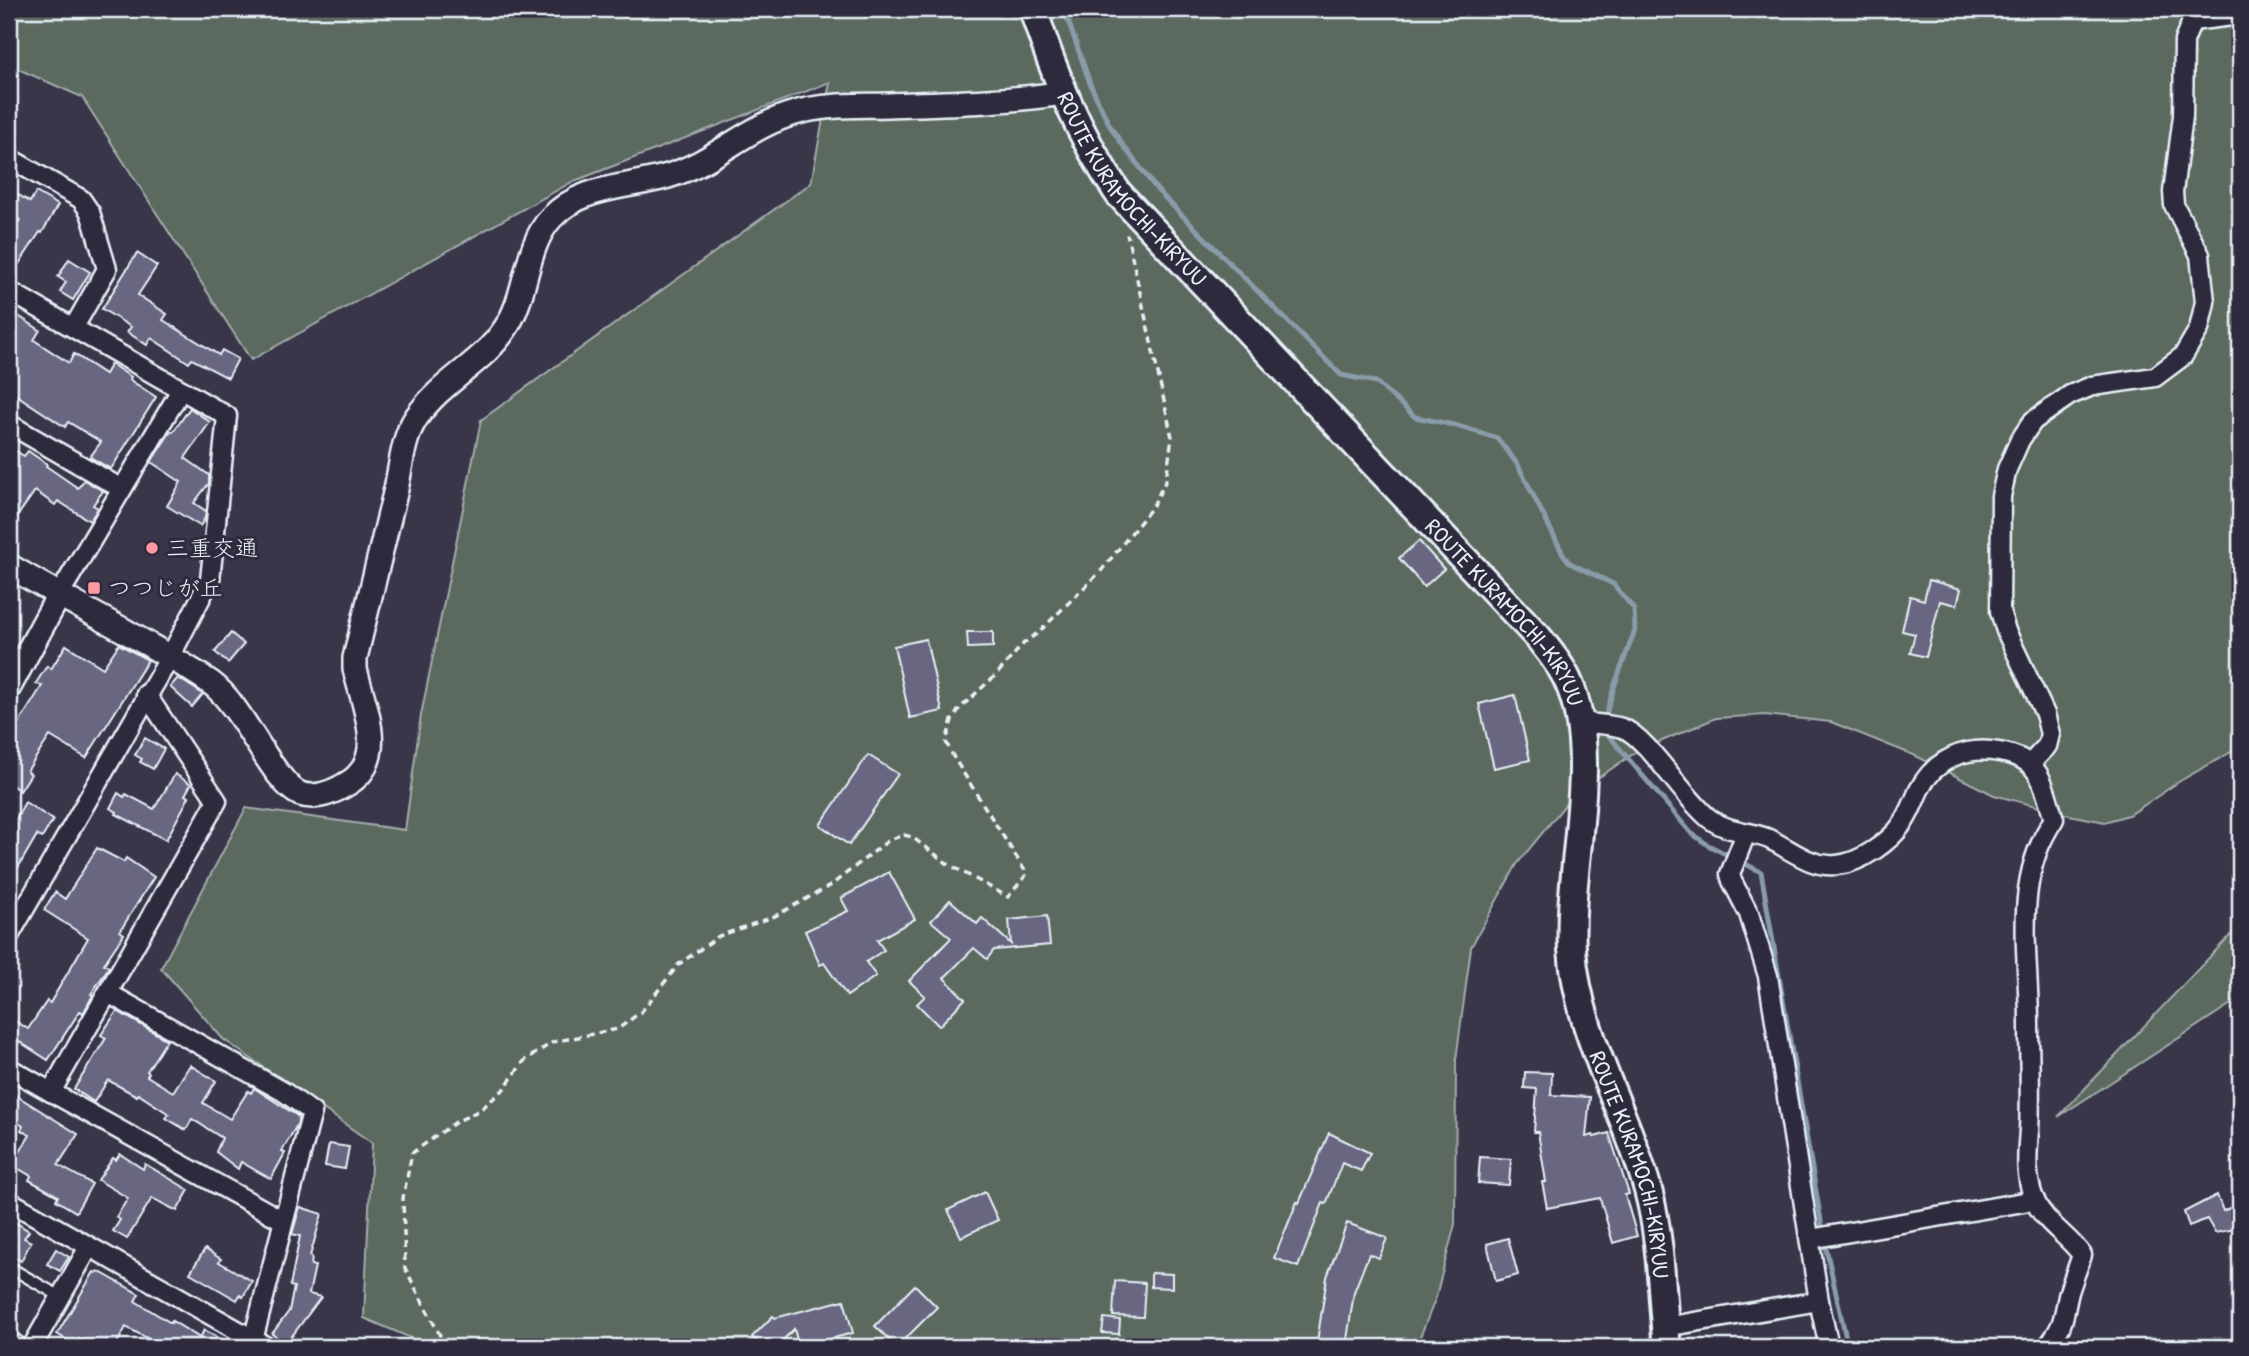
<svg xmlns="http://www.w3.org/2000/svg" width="2249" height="1356" font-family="'Patrick Hand','Klee One',sans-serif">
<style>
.green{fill:#5c695f;stroke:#a2adac;stroke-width:2}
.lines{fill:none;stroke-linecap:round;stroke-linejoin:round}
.stream{stroke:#899ca9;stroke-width:5}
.building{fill:#676680;stroke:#e8f1f8;stroke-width:2}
.service-casing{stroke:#e8f1f8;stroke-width:14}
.minor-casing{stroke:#e8f1f8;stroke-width:23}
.tertiary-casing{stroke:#e8f1f8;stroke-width:28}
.secondary-casing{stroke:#e8f1f8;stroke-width:32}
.path{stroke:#e8f1f8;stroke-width:3.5;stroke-dasharray:7 5;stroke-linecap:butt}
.service{stroke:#2f2a3d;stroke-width:9}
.minor{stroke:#2f2a3d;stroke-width:18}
.tertiary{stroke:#2f2a3d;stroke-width:23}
.secondary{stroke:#2f2a3d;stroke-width:26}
.poi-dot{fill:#ff9aa2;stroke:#2f2a3d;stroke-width:2.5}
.labels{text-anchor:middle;stroke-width:6;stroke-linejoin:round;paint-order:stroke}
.street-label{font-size:23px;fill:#e8f1f8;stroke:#2f2a3d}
.poi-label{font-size:23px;fill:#e8f1f8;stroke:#2f2a3d;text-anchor:start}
</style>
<rect width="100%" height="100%" fill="#3a364a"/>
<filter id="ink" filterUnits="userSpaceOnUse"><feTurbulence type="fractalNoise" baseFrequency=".0143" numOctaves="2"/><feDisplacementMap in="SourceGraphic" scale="14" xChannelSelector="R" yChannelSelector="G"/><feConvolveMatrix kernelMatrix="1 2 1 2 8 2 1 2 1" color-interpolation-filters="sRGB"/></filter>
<g filter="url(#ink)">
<g class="green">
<path d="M 9,9 L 2240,9 L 2240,747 L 2180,781 L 2131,814 L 2105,822 L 2069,815 L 1994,795 L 1916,756 L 1831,722 L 1765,715 L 1716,718 L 1636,752 L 1573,795 L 1517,864 L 1471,947 L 1456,1060 L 1455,1224 L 1435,1300 L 1416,1347 L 432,1347 L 364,1318 L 372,1143 L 223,1039 L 161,968 L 246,808 L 405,830 L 421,715 L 481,420 L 811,183 L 830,82 L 572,182 L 251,360 L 82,97 L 9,65 Z"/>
<path d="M 2240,925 L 2240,998 L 2058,1117 Z"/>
</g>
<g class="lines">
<g class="stream">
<path d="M 1064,9 L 1091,86 L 1110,126 L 1122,144 L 1158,191 L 1341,375 L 1376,382 L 1415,417 L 1454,425 L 1497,438 L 1518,465 L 1563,554 L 1570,563 L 1613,584 L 1634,609 L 1635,630 L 1615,684 L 1604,721"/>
<path d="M 1608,730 L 1610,737 L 1691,833 L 1708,845 L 1761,872 L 1825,1244 L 1848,1347"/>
</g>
</g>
<g class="building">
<path d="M 9,189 L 30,202 L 36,192 L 58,205 L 42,233 L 40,232 L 9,279 L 9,236 L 20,220 L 9,213 Z"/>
<path d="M 137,253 L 157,266 L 138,295 L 167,314 L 163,320 L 219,355 L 222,350 L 238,359 L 228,378 L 192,359 L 189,363 L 151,338 L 147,345 L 127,332 L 131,327 L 102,309 Z"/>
<path d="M 69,259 L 90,272 L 73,300 L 60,292 L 66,282 L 58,277 Z"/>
<path d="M 9,310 L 40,330 L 34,340 L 69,363 L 74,354 L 105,374 L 111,364 L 131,377 L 130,380 L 156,397 L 111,469 L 90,457 L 101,442 L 68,422 L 65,427 L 9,390 Z"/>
<path d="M 190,408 L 210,422 L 185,458 L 209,475 L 209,483 L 194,503 L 206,511 L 205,518 L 200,526 L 167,506 L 181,482 L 151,462 L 171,431 L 173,432 Z"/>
<path d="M 9,447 L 24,456 L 28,451 L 47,464 L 46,466 L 78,488 L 84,480 L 103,491 L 93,505 L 98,508 L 90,521 L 58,501 L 55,505 L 35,491 L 9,528 Z"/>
<path d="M 1419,541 L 1444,569 L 1424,587 L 1399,558 Z"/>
<path d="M 1929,580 L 1961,589 L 1957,605 L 1940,601 L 1926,657 L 1910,653 L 1915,634 L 1902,631 L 1910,596 L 1924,600 Z"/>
<path d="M 967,632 L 993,632 L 993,647 L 968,648 Z"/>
<path d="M 231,633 L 244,644 L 228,663 L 215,652 Z"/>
<path d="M 926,639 L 942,711 L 910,718 L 894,646 Z"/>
<path d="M 119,644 L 148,660 L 86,758 L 50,736 L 27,771 L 31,774 L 20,791 L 9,783 L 9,739 L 42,686 L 36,683 L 47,666 L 51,669 L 66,645 L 103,668 Z"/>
<path d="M 178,678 L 203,694 L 192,707 L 170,687 Z"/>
<path d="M 1515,695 L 1530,760 L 1494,768 L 1479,704 Z"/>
<path d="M 145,738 L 164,749 L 153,769 L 140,762 L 142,759 L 135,755 Z"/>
<path d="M 868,755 L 898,774 L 849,845 L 820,825 Z"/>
<path d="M 175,774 L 191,784 L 185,795 L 189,797 L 166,840 L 116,814 L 117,812 L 110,808 L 118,793 L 124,797 L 126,794 L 154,809 Z"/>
<path d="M 25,802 L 53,820 L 42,838 L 37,835 L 9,883 L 9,832 Z"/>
<path d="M 97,848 L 124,862 L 126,858 L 154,877 L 120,931 L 124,934 L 104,964 L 109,967 L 91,994 L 93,995 L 85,1010 L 83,1013 L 80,1011 L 48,1060 L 9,1035 L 9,1017 L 28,1029 L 47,1001 L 50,1003 L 88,938 L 44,910 L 55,892 L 65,899 Z"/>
<path d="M 889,872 L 915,919 L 877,940 L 884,950 L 866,962 L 876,976 L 847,996 L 824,963 L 820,965 L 805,931 L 848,911 L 841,898 Z"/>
<path d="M 950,900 L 977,924 L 982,918 L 1011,944 L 1009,920 L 1047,916 L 1050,945 L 994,950 L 987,959 L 974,948 L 944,978 L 965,999 L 939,1026 L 917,1004 L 925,996 L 909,981 L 951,938 L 931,921 Z"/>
<path d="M 117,1011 L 167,1040 L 147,1071 L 149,1073 L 147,1076 L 173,1092 L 190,1065 L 216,1081 L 203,1103 L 230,1119 L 248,1091 L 251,1093 L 254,1088 L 299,1117 L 297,1125 L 282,1151 L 285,1153 L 271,1179 L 241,1162 L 238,1169 L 216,1152 L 222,1138 L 192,1119 L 186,1130 L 166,1118 L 169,1114 L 138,1094 L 137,1096 L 108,1080 L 94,1102 L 74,1089 L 106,1038 L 101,1035 Z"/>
<path d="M 1525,1072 L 1552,1073 L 1551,1095 L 1590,1097 L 1586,1137 L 1593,1135 L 1594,1137 L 1609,1133 L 1629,1194 L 1625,1195 L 1637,1236 L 1613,1243 L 1600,1198 L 1547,1208 L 1542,1182 L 1546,1182 L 1538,1132 L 1534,1132 L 1537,1089 L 1524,1088 Z"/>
<path d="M 9,1091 L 78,1134 L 58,1165 L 92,1184 L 76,1212 L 56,1200 L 58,1196 L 29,1180 L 31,1176 L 12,1165 L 30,1135 L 21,1130 L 23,1126 L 9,1117 Z"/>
<path d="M 1329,1133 L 1370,1153 L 1361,1171 L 1342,1163 L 1326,1204 L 1323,1203 L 1298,1267 L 1274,1258 L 1297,1202 L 1299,1203 Z"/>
<path d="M 329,1144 L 349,1147 L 345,1169 L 325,1166 Z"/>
<path d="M 120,1154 L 143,1169 L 145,1164 L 189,1190 L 177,1211 L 152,1198 L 127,1239 L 113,1231 L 120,1220 L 116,1217 L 128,1198 L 98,1180 L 113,1158 L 116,1160 Z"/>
<path d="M 1480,1157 L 1511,1159 L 1509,1185 L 1478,1183 Z"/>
<path d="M 985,1192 L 998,1220 L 961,1237 L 948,1210 Z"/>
<path d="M 2217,1195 L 2223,1211 L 2240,1204 L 2240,1228 L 2215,1233 L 2207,1219 L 2189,1226 L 2184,1212 Z"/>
<path d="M 300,1207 L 322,1214 L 310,1256 L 312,1257 L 311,1265 L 315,1266 L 309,1294 L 321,1297 L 286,1344 L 272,1334 L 289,1311 L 294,1287 L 290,1286 L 300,1236 L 292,1234 Z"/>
<path d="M 9,1218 L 29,1231 L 24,1238 L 31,1242 L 21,1261 L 13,1257 L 11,1261 L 9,1260 Z"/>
<path d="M 1347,1223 L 1387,1238 L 1379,1258 L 1369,1254 L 1354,1292 L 1346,1347 L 1317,1342 L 1327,1277 Z"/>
<path d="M 1508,1238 L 1518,1275 L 1496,1281 L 1487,1244 Z"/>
<path d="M 56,1249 L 69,1257 L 60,1271 L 47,1264 Z"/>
<path d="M 205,1249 L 221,1259 L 219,1262 L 252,1281 L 243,1297 L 240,1295 L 237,1300 L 190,1273 Z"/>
<path d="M 98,1271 L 139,1294 L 135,1301 L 171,1323 L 172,1321 L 200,1338 L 204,1330 L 235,1347 L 164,1347 L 126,1327 L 115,1347 L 93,1347 L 79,1339 L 75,1345 L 57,1334 L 94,1272 L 96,1273 Z"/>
<path d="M 1151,1273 L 1172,1274 L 1172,1288 L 1151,1287 Z"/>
<path d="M 1115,1281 L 1145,1283 L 1143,1317 L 1113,1316 Z"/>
<path d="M 915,1285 L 937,1307 L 897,1347 L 875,1326 Z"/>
<path d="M 844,1300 L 853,1333 L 799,1347 L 794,1329 L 776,1347 L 762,1347 L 752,1337 L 773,1316 L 775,1318 Z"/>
<path d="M 1104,1318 L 1120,1320 L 1119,1334 L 1102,1333 Z"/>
</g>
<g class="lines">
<defs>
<path id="service" d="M 9,1267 L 61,1297"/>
<g id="minor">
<path d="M 9,158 L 81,199 L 90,212 L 107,269 L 74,327"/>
<path d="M 9,291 L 227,416 L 210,580 L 170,657 L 9,936"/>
<path d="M 9,424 L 122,489"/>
<path d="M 59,595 L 181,390"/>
<path d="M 1580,722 C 1593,724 1609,724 1622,728 C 1647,736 1684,799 1710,819 C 1727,832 1750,831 1769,839 C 1792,850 1811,868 1837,865 C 1860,863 1890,842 1903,823 C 1910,813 1914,801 1919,790 C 1935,759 1965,746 1999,752 C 2042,759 2042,782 2054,819 C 2039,842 2032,862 2028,889 C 2022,933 2029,979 2029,1023 C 2029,1058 2031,1095 2029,1130 C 2027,1155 2025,1175 2034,1199 C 2044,1223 2067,1234 2082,1255 C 2078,1267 2073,1279 2069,1292 C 2063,1317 2065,1325 2047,1347"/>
<path d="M 2031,763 L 2047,746 L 2050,734 L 2045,714 L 2006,631 L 2000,611 L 2001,496 L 2007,469 L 2020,440 L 2033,421 L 2070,395 L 2092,386 L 2155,377 L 2183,356 L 2199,329 L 2205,302 L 2200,255 L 2174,205 L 2173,192 L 2183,116 L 2184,41 L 2192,21 L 2240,15"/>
<path d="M 1746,833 L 1730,874 L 1732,881 L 1749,914 L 1768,976 L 1819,1301 L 1829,1347"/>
<path d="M 108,993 L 284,1092 L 312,1112 L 253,1340"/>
<path d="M 9,1068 L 51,1092 L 217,801 L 146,694"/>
<path d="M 51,1092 L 282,1220"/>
<path d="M 9,1201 L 267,1347"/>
<path d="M 1810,1239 L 2035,1200"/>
<path d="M 1665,1327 L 1819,1301"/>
<path d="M 32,1347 L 89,1247"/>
</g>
<g id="tertiary">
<path d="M 9,566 C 47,588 86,610 125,631 C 154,648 184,664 211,683 C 243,706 273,783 300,794 C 317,800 336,791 350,782 C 388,757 363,704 355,669 L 355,658 C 369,602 382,545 396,489 C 401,467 403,437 416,418 C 441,381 482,364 505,329 C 528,296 524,248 551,218 C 582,185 628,188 668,176 C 715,162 748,126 795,113 C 824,104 858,106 889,105 C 947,103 1005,102 1063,93"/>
<path d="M 9,687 L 59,595"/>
<path d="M 9,1344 L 14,1347"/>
</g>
<g id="secondary">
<path id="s1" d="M 1033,9 C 1054,74 1079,136 1118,193 L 1538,637 C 1549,651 1561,665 1568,681 C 1602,757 1567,867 1572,949 C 1578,1036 1625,1107 1648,1190 C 1662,1242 1661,1294 1667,1347"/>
</g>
</defs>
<use href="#service" class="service-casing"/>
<use href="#minor" class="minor-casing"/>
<use href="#tertiary" class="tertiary-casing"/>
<use href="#secondary" class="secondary-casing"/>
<path class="path" d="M 446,1347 L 405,1268 L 403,1198 L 412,1153 L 456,1122 L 480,1110 L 503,1090 L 524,1061 L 553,1042 L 618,1029 L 642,1011 L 679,964 L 719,936 L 773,917 L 830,886 L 889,840 L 904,835 L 912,837 L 948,864 L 1008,897 L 1027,874 L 954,758 L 946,742 L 952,720 L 960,708 L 997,674 L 1024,643 L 1039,632 L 1101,571 L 1153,506 L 1166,480 L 1172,437 L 1127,234"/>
<use href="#service" class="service"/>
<use href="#minor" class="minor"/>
<use href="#tertiary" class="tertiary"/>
<use href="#secondary" class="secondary"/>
</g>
</g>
<g class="poi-dot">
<circle cx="152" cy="548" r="7"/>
<rect x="87" y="581" width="14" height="14" rx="3.5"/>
</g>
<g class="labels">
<g class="street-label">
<text dy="8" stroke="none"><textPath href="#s1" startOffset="208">ROUTE KURAMOCHI-KIRYUU</textPath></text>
<text dy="8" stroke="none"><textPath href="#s1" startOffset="775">ROUTE KURAMOCHI-KIRYUU</textPath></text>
<text dy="8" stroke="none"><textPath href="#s1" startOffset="1363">ROUTE KURAMOCHI-KIRYUU</textPath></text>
</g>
<g class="poi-label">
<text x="166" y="556">三重交通</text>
<text x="108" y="596">つつじが丘</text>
</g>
</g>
<rect width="2249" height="1356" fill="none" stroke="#2f2a3d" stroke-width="35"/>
<rect x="18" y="18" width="2214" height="1321" fill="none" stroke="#e8f1f8" stroke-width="2.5" filter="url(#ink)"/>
</svg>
